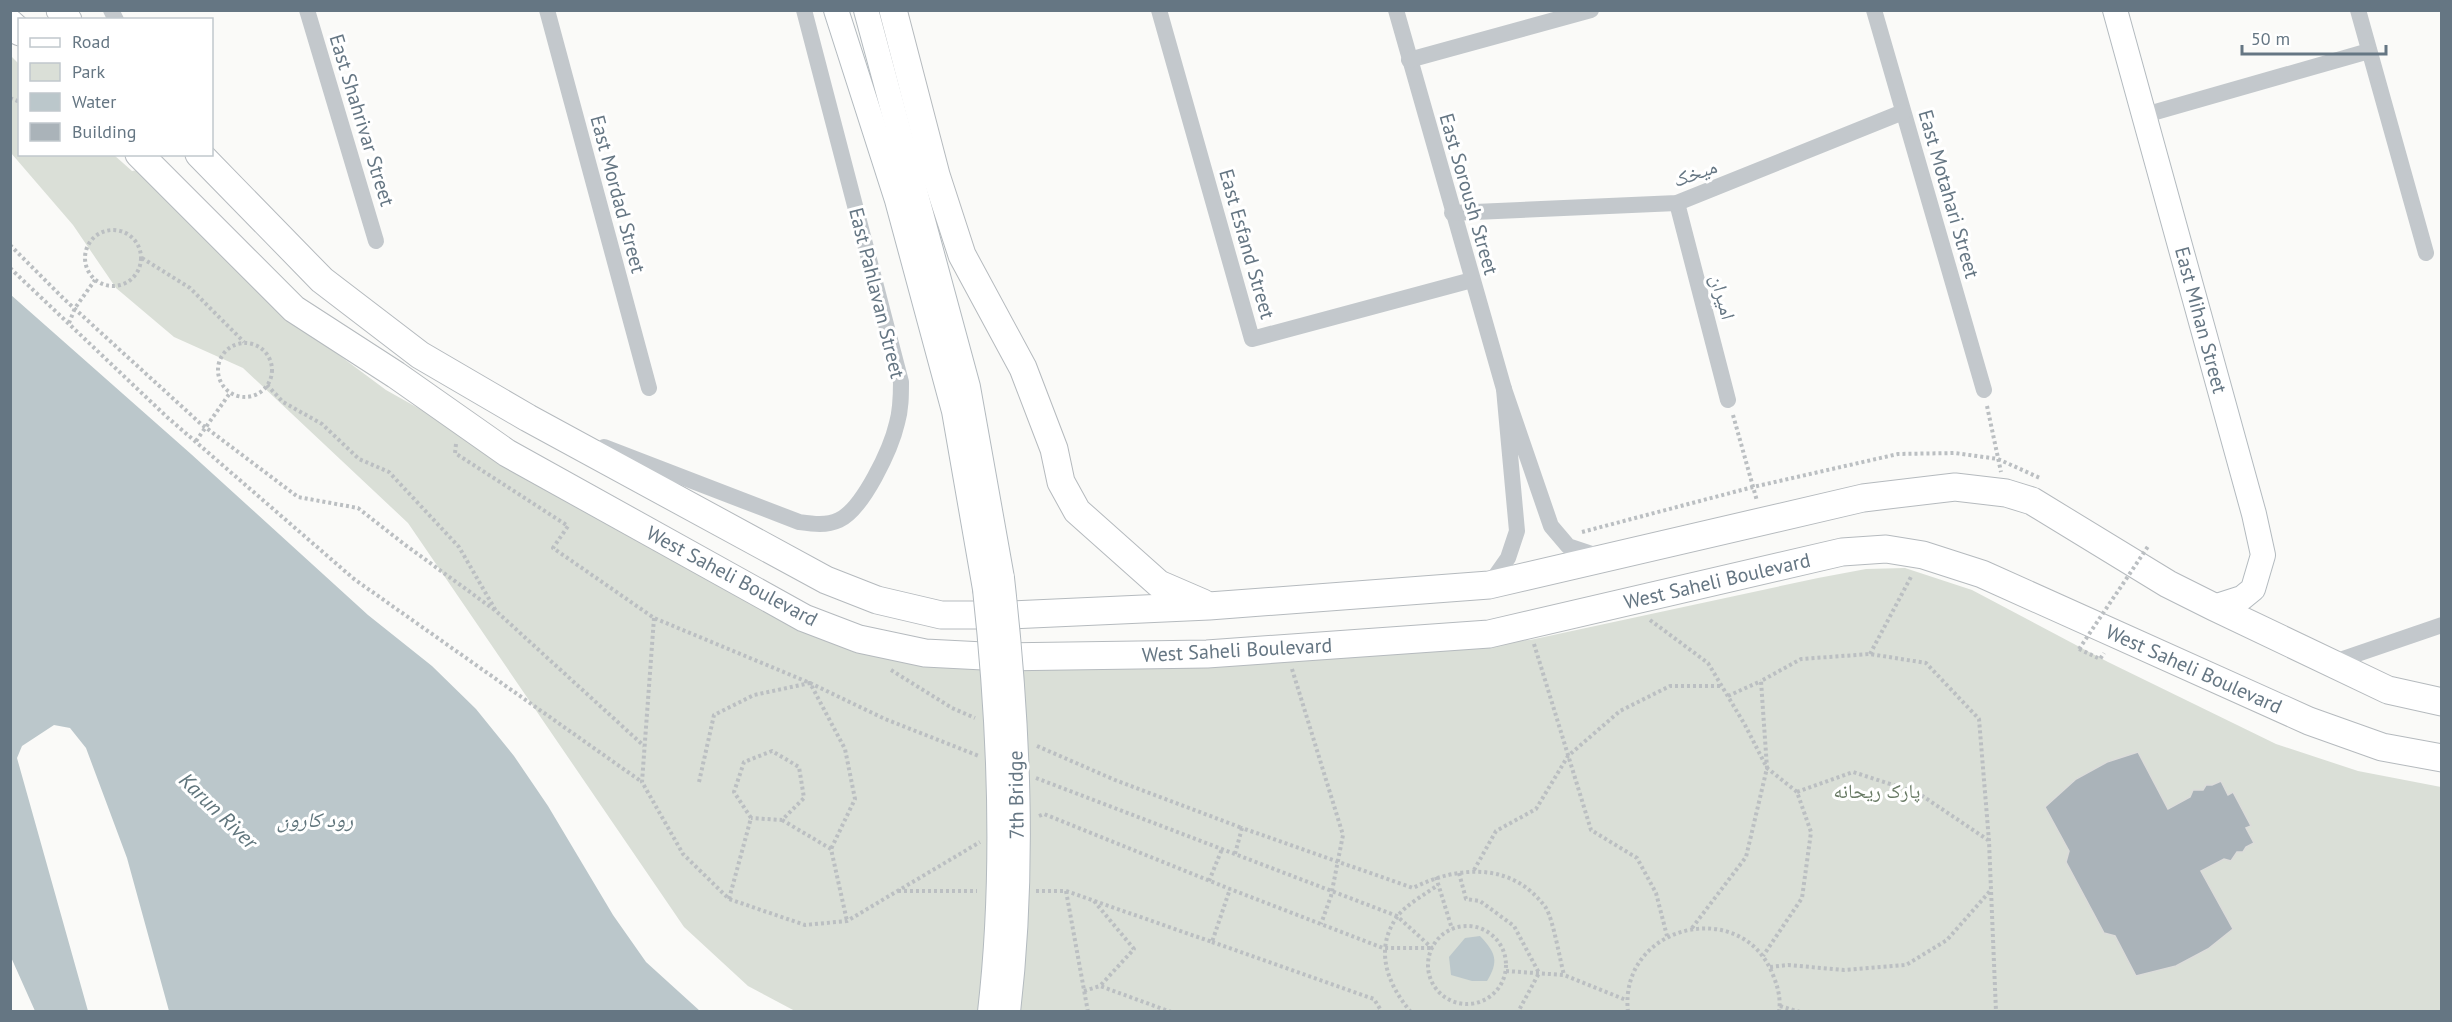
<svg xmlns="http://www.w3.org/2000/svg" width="2452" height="1022" font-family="'PT Sans','Noto Naskh Arabic',sans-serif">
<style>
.green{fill:#dadfd7}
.water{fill:#bbc7cb}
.building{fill:#aab3b9;stroke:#dcdcda;stroke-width:1.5}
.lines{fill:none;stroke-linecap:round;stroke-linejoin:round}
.secondary-casing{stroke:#b3babf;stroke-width:26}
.primary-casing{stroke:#b5babe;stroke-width:29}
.path{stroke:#bbbfc2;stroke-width:4;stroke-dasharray:3 3;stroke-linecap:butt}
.street{stroke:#c3c8cc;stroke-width:16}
.secondary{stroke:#fff;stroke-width:24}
.primary{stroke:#fff;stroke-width:27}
.secondary-bridge-casing{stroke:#b3babf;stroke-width:26;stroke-linecap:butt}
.path-bridge{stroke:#bbbfc2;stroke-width:4;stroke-dasharray:3 3;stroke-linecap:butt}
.secondary-bridge{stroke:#fff;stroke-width:24}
.labels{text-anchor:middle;stroke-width:6;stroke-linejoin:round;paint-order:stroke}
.street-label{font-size:20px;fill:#657683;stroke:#fff}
.park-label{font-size:20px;fill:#687a64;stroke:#fff}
.water-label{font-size:21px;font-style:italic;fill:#60757c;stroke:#fff}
</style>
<rect width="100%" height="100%" fill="#fafaf8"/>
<path class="green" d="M 10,55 L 19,64 L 20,154 L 114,155 L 132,171 L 144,169 L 277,309 L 386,390 L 493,450 L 850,640 L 1205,660 L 1530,640 L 1818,578 L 1866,569 L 1905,568 L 1972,590 L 2108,662 L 2276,744 L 2358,771 L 2441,787 L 2441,1011 L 795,1011 L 748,986 L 684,927 L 408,523 L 243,368 L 174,337 L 116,288 L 73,225 L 11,153 Z"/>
<g class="water">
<path d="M 11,295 L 191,454 L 368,615 L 432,666 L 476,709 L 514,756 L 548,806 L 613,915 L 646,962 L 700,1011 L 169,1011 L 127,858 L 86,748 L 70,728 L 54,725 L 22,746 L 17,758 L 88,1011 L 35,1011 L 10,955 Z"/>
<path d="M 1480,936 C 1496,953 1499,961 1487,981 L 1472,981 L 1451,975 L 1449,957 L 1465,938 Z"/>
</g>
<path class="building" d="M 2138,752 L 2168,809 L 2190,797 L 2193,790 L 2203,790 L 2206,785 L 2212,785 L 2221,781 L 2228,795 L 2233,792 L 2251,826 L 2246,828 L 2254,843 L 2246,847 L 2243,852 L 2237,852 L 2231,861 L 2224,859 L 2201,871 L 2233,929 L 2208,949 L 2176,966 L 2136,976 L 2115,936 L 2104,933 L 2066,862 L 2069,851 L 2045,807 L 2076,779 L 2107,762 Z"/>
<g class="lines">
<defs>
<g id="secondary">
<path d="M 836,10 L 897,200 L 954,411 L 985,589"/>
<path d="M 866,10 L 968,387 L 1002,578"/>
<path d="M 2115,10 L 2254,514 L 2263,555 L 2253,589 L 2242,598 L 2214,607"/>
</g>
<g id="primary">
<path d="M 60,10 L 68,20"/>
<path d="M 893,10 L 936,175 L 962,255 L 1023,368 L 1054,449 L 1061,482 L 1077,511 L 1159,584 L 1203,603"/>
<path d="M 10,23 L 20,32"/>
<path d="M 139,154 L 294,309 L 396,375 L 507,453 L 804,618 L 859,639 L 925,653 L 1003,657 L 1207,654 L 1489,634 L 1842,552 L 1886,549 L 1923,555 L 1982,574 L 2309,721 L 2382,747 L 2442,758"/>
<path d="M 199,154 L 322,280 L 420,355 L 528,418 L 826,580 L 877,600 L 941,615 L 1009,615 L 1209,606 L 1489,585 L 1863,498 L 1955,487 L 2006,493 L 2032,501 L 2168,584 L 2214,607 L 2388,690 L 2442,702"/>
</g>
</defs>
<use href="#secondary" class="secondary-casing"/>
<use href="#primary" class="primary-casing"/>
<g class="path">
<path d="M 10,98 L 20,102"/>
<circle cx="113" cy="258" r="28"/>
<path d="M 10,245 L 64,299 L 201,424 L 298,497 L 358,508 L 404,544 L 496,611"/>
<path d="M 142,258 L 190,288 L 244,342"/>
<path d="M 10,268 L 167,417 L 354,579 L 642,782"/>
<path d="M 69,323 L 75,308 L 95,280"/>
<circle cx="245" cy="370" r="27"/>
<path d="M 267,385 L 283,402 L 322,424 L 359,459 L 389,472 L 459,547 L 496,611 L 644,746"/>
<path d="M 1987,406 L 2001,472"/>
<path d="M 1733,415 L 1757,501"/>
<path d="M 196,441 L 230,393"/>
<path d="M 456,444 L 455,453 L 568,526 L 553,548 L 654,618 L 810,683 L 885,719 L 979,756"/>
<path d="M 1582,532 L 1753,487 L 1898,454 L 1955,453 L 1998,459 L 2040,478"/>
<path d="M 654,618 L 642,782 L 683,854 L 729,899 L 805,925 L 847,921 L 980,842"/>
<path d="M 1650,620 L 1708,663 L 1745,725 L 1767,768 L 1797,792 L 1811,832 L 1802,898 L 1763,956"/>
<path d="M 1534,644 L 1591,830 L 1637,858 L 1656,893 L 1667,936"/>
<path d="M 2079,649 L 2100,659 L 2104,653"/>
<path d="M 1870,654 L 1912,575"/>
<path d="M 1292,669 L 1343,835 L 1331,896 L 1321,924"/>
<path d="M 891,670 L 952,708 L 975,718"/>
<path d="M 1728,696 L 1761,681"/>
<path d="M 1037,746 L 1115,780 L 1242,828"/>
<path d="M 1036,778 L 1397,916 L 1432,948"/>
<path d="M 699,782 L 714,715 L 754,695 L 810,683 L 845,749 L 855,799 L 831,849"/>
<path d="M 1797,792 L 1853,772 L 1918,793 L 1988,840"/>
<path d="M 1039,816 L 1044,814 L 1230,889 L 1383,948 L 1431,948"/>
<path d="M 782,820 L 831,849 L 847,921"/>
<path d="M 1235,854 L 1242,828 L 1413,888 C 1459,865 1513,862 1546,908 C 1553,919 1560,960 1564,975"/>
<path d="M 1474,870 L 1496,831 L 1536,809 L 1568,756 L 1620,711 L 1670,686 L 1721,686"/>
<path d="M 1459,873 L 1466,899 L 1480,901 L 1514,926 L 1539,973 L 1518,1012"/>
<path d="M 1436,877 L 1452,929"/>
<path d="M 1209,881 L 1222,849"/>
<path d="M 898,891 L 977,891"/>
<path d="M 1036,891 L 1066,891 L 1088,1012"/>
<path d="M 1066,891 L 1212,942 L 1230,889"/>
<path d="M 729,899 L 751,818 L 734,792 L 744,762 L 772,751 L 799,767 L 804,798 L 782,820 L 751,818"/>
<path d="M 1094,901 L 1134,949 L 1100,986"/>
<circle cx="1467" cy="965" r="39"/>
<path d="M 1692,928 L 1746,857 L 1767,768 L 1761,681 L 1801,659 L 1870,654 L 1926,663 L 1979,719 L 1989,841 L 1996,1012"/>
<path d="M 1212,942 L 1374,999 L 1382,1012"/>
<path d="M 1770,967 L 1788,965 L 1844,970 L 1906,965 L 1947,940 L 1990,891"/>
<path d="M 1506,971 L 1564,975 L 1626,1000"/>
<path d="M 1084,991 L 1100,986 L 1171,1012"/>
<path d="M 1780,1006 L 1800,1012"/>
<path d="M 1411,1012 C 1387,984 1374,949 1397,917 C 1404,906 1427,893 1438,885"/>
<path d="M 1628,1012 C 1618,925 1742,895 1773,975 C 1778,987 1781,999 1779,1012"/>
</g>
<g class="street">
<path d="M 111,10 L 116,20"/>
<path d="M 307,10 L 376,241"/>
<path d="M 547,10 L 649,388"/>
<path d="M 1159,10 L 1252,339 L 1472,280"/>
<path d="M 1396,10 L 1504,389"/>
<path d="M 1874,10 L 1984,390"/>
<path d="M 2358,10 L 2426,253"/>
<path d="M 1409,60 L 1591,10"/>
<path d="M 2145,115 L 2369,51"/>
<path d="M 1677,203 L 1728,400"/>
<path d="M 1452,213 L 1677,203 L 1903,112"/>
<path d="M 604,447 L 799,522 C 813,524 826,526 839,520 C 863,509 891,449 897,423 C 901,409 901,396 901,382 L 804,10"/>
<path d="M 1489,585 L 1508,558 L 1517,531 L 1504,389 L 1551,526 L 1568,546 L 1601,557"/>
<path d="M 2331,663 L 2442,625"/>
</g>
<use href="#secondary" class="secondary"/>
<use href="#primary" class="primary"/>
<defs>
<g id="secondary-bridge">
<path d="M 1002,578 C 1018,721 1025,868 1008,1012"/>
<path d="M 985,589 C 1000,727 1006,873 990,1012"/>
</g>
</defs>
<use href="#secondary-bridge" class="secondary-bridge-casing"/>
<path class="path-bridge" d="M 2079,649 L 2149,545"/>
<use href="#secondary-bridge" class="secondary-bridge"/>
</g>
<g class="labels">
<g class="street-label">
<text transform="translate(362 120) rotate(73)" y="7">East Shahrivar Street</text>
<text transform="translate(1695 173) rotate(-20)" y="7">میخک</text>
<text transform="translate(618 194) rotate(75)" y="7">East Mordad Street</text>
<text transform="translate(1469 194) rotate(74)" y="7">East Soroush Street</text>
<text transform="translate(1949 194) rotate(74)" y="7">East Motahari Street</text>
<text transform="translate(1247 244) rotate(74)" y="7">East Esfand Street</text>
<text transform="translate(877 293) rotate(76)" y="7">East Pahlavan Street</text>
<text transform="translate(1723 297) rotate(75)" y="7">امیران</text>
<text transform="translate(2201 320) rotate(75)" y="7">East Mihan Street</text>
<text transform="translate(732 576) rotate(28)" y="7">West Saheli Boulevard</text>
<text transform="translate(1717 581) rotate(-13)" y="7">West Saheli Boulevard</text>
<text transform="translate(1237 650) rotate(-3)" y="7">West Saheli Boulevard</text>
<text transform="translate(2194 669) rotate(24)" y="7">West Saheli Boulevard</text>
<text transform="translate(1016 795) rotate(-91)" y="7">7th Bridge</text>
</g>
<g class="park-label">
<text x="1877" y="798">پارک ریحانه</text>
</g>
<g class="water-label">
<text transform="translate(218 811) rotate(44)" y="7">Karun River</text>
<text x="315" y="827">رود کارون</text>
</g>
</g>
<rect width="2452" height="1022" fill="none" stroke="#657683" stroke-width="24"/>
<rect x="18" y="18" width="195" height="138" fill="#ffffff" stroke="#c1c8cd" stroke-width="1.5"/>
<rect x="30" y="38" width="30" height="9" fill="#ffffff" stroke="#c1c8cd" stroke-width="1.5"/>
<text x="72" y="48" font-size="18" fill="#657683">Road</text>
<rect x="30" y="63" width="30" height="18" fill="#dadfd7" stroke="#c1c8cd" stroke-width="1.5"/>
<text x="72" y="78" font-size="18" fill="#657683">Park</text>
<rect x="30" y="93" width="30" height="18" fill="#bbc7cb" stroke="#c1c8cd" stroke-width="1.5"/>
<text x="72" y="108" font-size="18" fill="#657683">Water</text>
<rect x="30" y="123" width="30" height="18" fill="#aab3b9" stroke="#c1c8cd" stroke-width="1.5"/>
<text x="72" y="138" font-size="18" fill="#657683">Building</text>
<path d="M2242 45v9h144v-9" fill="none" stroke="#657683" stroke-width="3"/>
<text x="2251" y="45" font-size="18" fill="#657683" stroke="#ffffff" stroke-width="4.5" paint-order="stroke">50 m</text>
</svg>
